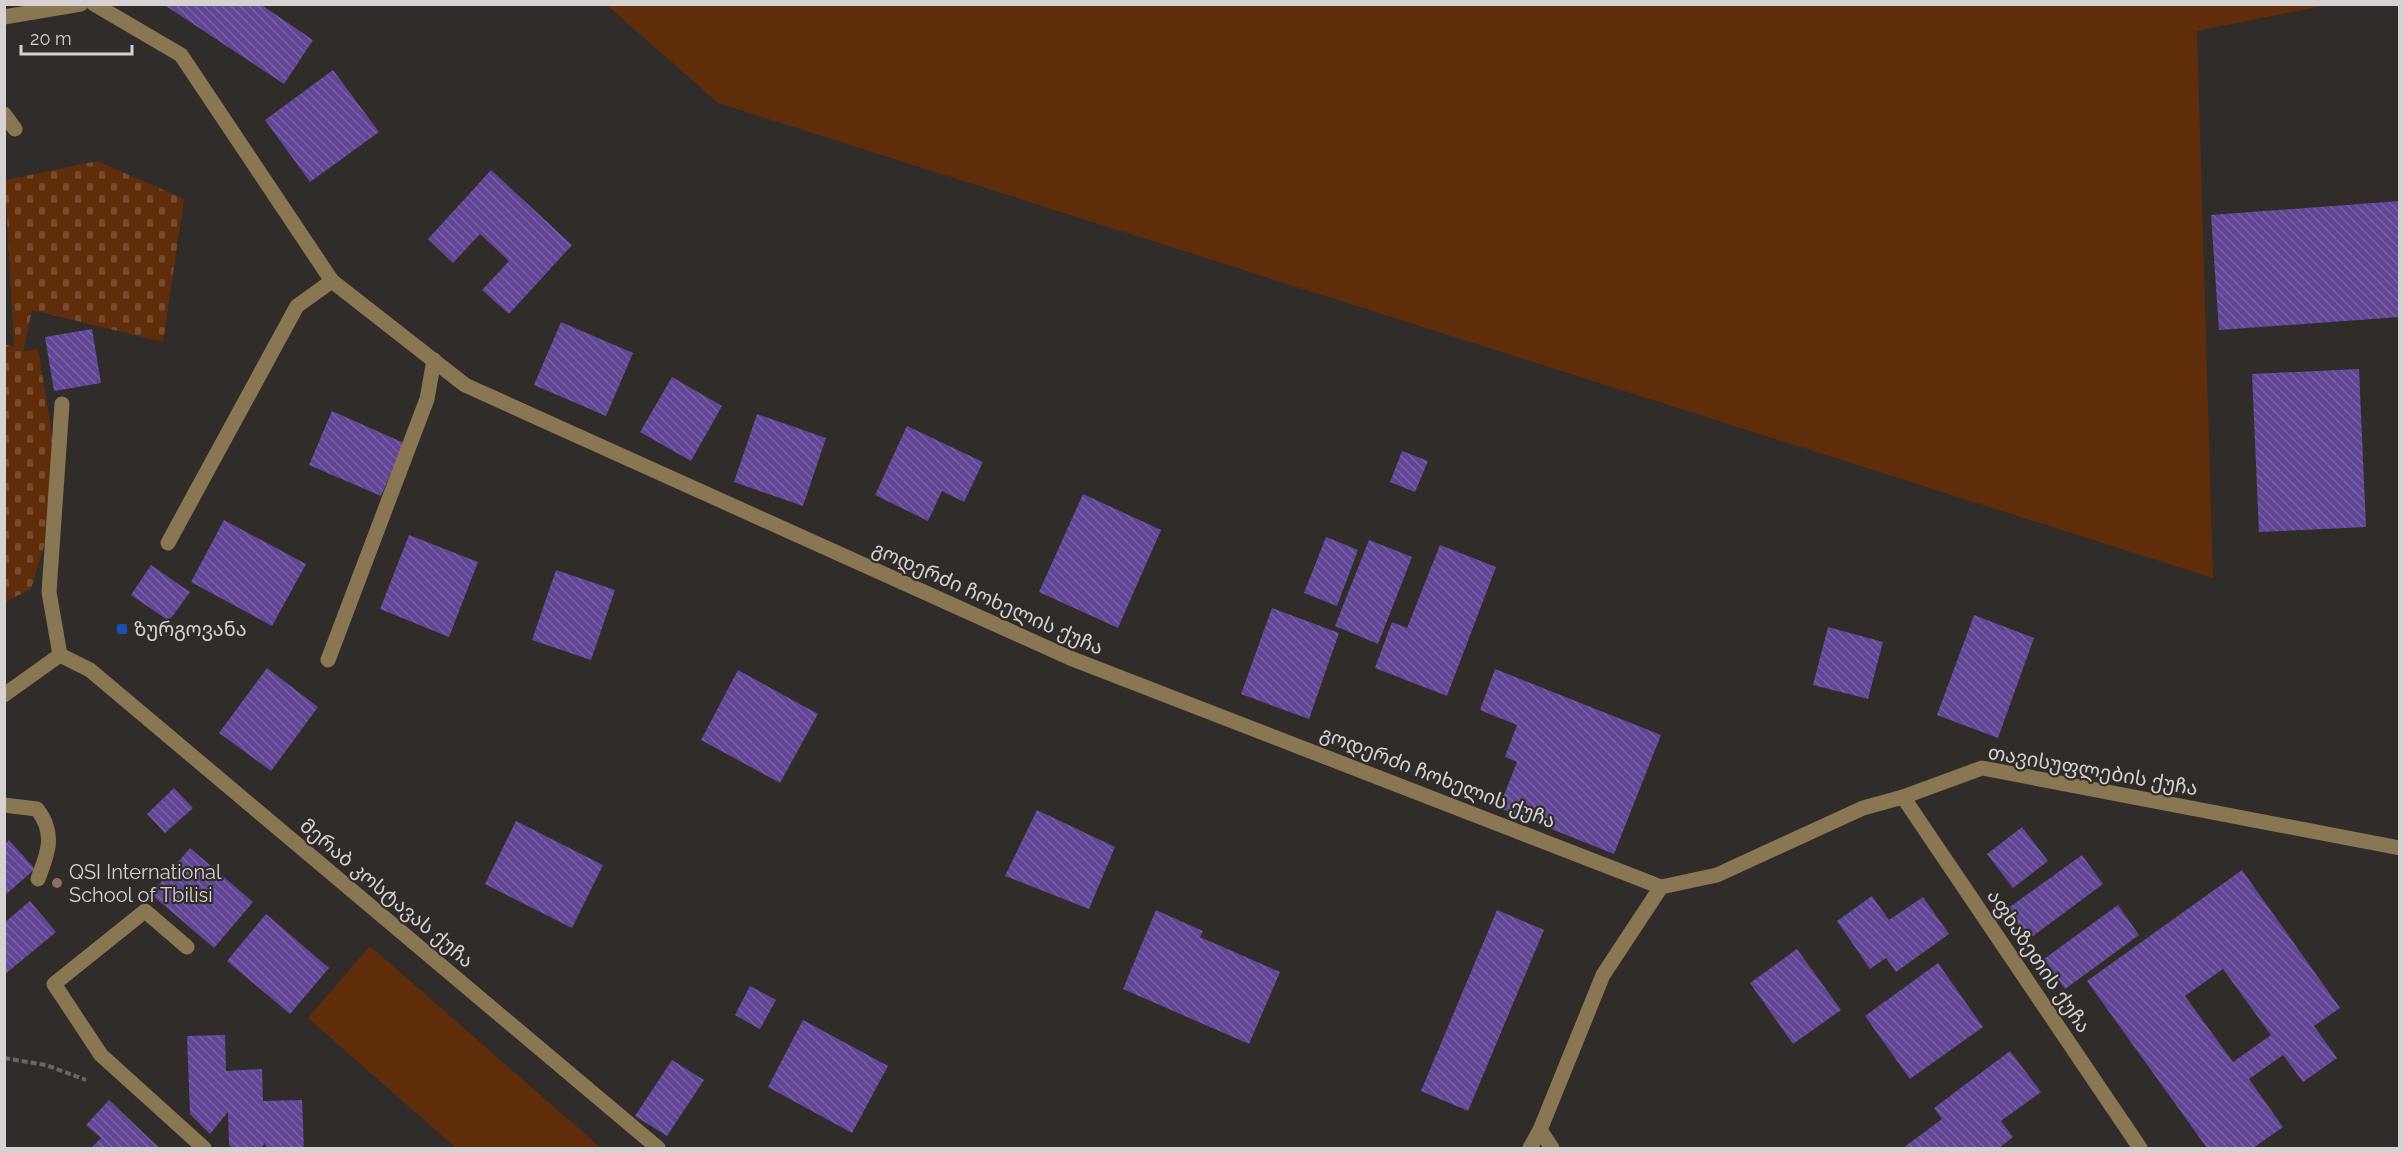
<svg xmlns="http://www.w3.org/2000/svg" width="2404" height="1153" font-family="Raleway,'Noto Sans Georgian',sans-serif">
<style>
.grass{fill:#602d0b}
.cemetery{fill:url(#cemetery-stones)}
.building{fill:url(#building-back-hatch);fill-rule:evenodd}
.lines{fill:none;stroke-linecap:round;stroke-linejoin:round}
.path{stroke:#696664;stroke-width:4;stroke-dasharray:6 3;stroke-linecap:butt}
.minor{stroke:#897652;stroke-width:15}
.transit-dot{fill:#1a4fb4;stroke:#302c29;stroke-width:2}
.education-dot{fill:#8d6e63;stroke:#302c29;stroke-width:2}
.labels{text-anchor:middle;stroke-width:4.5;stroke-linejoin:round;paint-order:stroke}
.street-label{font-size:20px;fill:#d5d2d1;stroke:#302c29}
.poi-label{font-size:20px;fill:#d5d2d1;stroke:#302c29;text-anchor:start}
</style>
<defs>
<pattern id="cemetery-stones" width="16" height="16" patternUnits="userSpaceOnUse" patternTransform="scale(1.5)"><rect width="16" height="16" fill="#602d0b"/><path d="M2 7V4a2 2 0 0 1 4 0v3zM10 15v-3a2 2 0 0 1 4 0v3z" fill="#764b2e"/></pattern>
<pattern id="building-back-hatch" width="6" height="6" patternUnits="userSpaceOnUse" patternTransform="scale(1.5)"><rect width="6" height="6" fill="#614695"/><path d="M-1 5l2 2M0 0l6 6M5-1l2 2" fill="none" stroke="#7760a3"/></pattern>
</defs>
<rect width="100%" height="100%" fill="#302c29"/>
<g class="grass">
<path d="M 607,5 L 2327,5 L 2197,31 L 2213,578 L 718,103 Z"/>
<path d="M 370,946 L 601,1148 L 456,1148 L 308,1018 Z"/>
</g>
<path class="cemetery" d="M 97,161 L 184,199 L 163,342 L 32,310 L 23,352 L 38,349 L 52,434 L 49,529 L 31,589 L 5,602 L 5,344 L 14,347 L 5,180 Z"/>
<g class="building">
<path d="M 163,4 L 260,4 L 313,40 L 284,84 Z"/>
<path d="M 333,70 L 379,132 L 310,182 L 265,120 Z"/>
<path d="M 491,170 L 572,245 L 509,314 L 482,290 L 509,261 L 480,234 L 453,263 L 428,239 Z"/>
<path d="M 2400,201 L 2400,317 L 2219,330 L 2211,215 Z"/>
<path d="M 561,322 L 633,353 L 606,416 L 534,385 Z"/>
<path d="M 92,329 L 101,383 L 54,391 L 45,337 Z"/>
<path d="M 2359,369 L 2366,527 L 2259,532 L 2252,374 Z"/>
<path d="M 672,377 L 722,406 L 691,461 L 640,432 Z"/>
<path d="M 332,411 L 404,443 L 381,496 L 309,465 Z"/>
<path d="M 757,414 L 826,438 L 803,506 L 734,482 Z"/>
<path d="M 907,426 L 983,462 L 964,502 L 942,491 L 928,521 L 875,495 Z"/>
<path d="M 1402,451 L 1428,461 L 1415,492 L 1390,482 Z"/>
<path d="M 1083,494 L 1161,530 L 1118,628 L 1039,592 Z"/>
<path d="M 224,520 L 306,564 L 272,626 L 191,582 Z"/>
<path d="M 409,535 L 478,562 L 449,637 L 380,609 Z"/>
<path d="M 1326,537 L 1358,550 L 1337,606 L 1304,593 Z"/>
<path d="M 1369,540 L 1412,557 L 1378,644 L 1335,626 Z"/>
<path d="M 1440,545 L 1496,567 L 1447,696 L 1375,668 L 1392,622 L 1407,628 Z"/>
<path d="M 151,565 L 190,592 L 169,621 L 131,595 Z"/>
<path d="M 556,570 L 615,590 L 591,660 L 532,640 Z"/>
<path d="M 1272,608 L 1339,633 L 1309,719 L 1241,694 Z"/>
<path d="M 1974,615 L 2034,638 L 1998,738 L 1937,715 Z"/>
<path d="M 1828,627 L 1883,642 L 1868,699 L 1813,685 Z"/>
<path d="M 267,668 L 318,707 L 271,771 L 219,733 Z"/>
<path d="M 1495,669 L 1661,735 L 1614,854 L 1499,808 L 1517,762 L 1505,757 L 1517,725 L 1480,710 Z"/>
<path d="M 738,670 L 818,714 L 780,783 L 701,740 Z"/>
<path d="M 174,788 L 193,808 L 165,833 L 147,814 Z"/>
<path d="M 1037,810 L 1115,847 L 1089,909 L 1005,876 Z"/>
<path d="M 516,821 L 603,865 L 572,928 L 485,884 Z"/>
<path d="M 2022,827 L 2048,861 L 2013,888 L 1987,854 Z"/>
<path d="M 9,840 L 35,869 L 4,896 L 4,845 Z"/>
<path d="M 190,848 L 253,902 L 214,948 L 151,894 Z"/>
<path d="M 2082,855 L 2103,884 L 2029,939 L 2007,909 Z"/>
<path d="M 2242,870 L 2340,1008 L 2314,1026 L 2337,1058 L 2303,1082 L 2283,1055 L 2249,1079 L 2283,1127 L 2253,1148 L 2207,1148 L 2087,981 ZM 2223,969 L 2271,1035 L 2233,1062 L 2185,996 Z"/>
<path d="M 1872,896 L 1889,920 L 1923,897 L 1949,934 L 1896,972 L 1886,958 L 1870,969 L 1837,921 Z"/>
<path d="M 30,901 L 56,932 L 4,975 L 4,923 Z"/>
<path d="M 2118,905 L 2139,935 L 2065,989 L 2044,959 Z"/>
<path d="M 1156,910 L 1203,931 L 1200,937 L 1280,972 L 1249,1044 L 1123,989 Z"/>
<path d="M 1497,910 L 1544,930 L 1468,1111 L 1421,1091 Z"/>
<path d="M 266,914 L 329,968 L 290,1014 L 227,961 Z"/>
<path d="M 1797,949 L 1841,1010 L 1793,1044 L 1750,983 Z"/>
<path d="M 1938,963 L 1983,1027 L 1910,1079 L 1865,1016 Z"/>
<path d="M 750,986 L 776,1000 L 760,1029 L 735,1015 Z"/>
<path d="M 803,1020 L 888,1066 L 852,1133 L 768,1087 Z"/>
<path d="M 225,1035 L 226,1071 L 262,1069 L 263,1101 L 302,1100 L 304,1148 L 266,1148 L 265,1143 L 261,1148 L 233,1148 L 229,1145 L 228,1112 L 210,1134 L 190,1114 L 187,1036 Z"/>
<path d="M 2010,1051 L 2041,1092 L 2001,1121 L 2013,1137 L 1999,1148 L 1903,1148 L 1942,1119 L 1934,1108 Z"/>
<path d="M 672,1060 L 704,1080 L 667,1136 L 635,1116 Z"/>
<path d="M 109,1100 L 153,1142 L 160,1148 L 91,1148 L 101,1138 L 86,1125 Z"/>
</g>
<g class="lines">
<path class="path" d="M 4,1058 L 46,1065 L 86,1080"/>
<g class="minor">
<path d="M 94,4 L 181,55 L 332,281 L 465,385 L 1070,658 L 1661,887"/>
<path d="M 4,17 L 81,4"/>
<path d="M 4,114 L 15,129"/>
<path d="M 168,543 L 297,306 L 332,281"/>
<path d="M 60,655 L 49,592 L 62,404"/>
<path d="M 328,660 L 427,399 L 434,360"/>
<path d="M 4,695 L 60,655 L 90,670 L 658,1148"/>
<path d="M 1903,797 L 2140,1148"/>
<path d="M 4,805 L 37,809 C 56,833 48,853 38,879"/>
<path d="M 187,947 L 145,911 L 54,984 L 101,1055 L 204,1148"/>
<path d="M 1540,1130 L 1552,1148"/>
<path d="M 1530,1148 L 1540,1130 L 1603,975 L 1661,887 L 1717,875 L 1863,808 L 1903,797 L 1982,768 L 2400,848"/>
</g>
</g>
<rect class="transit-dot" x="116" y="623" width="12" height="12" rx="3"/>
<circle class="education-dot" cx="57" cy="883" r="6"/>
<g class="labels">
<g class="street-label">
<text transform="translate(988 598) rotate(24)" y="7">გოდერძი ჩოხელის ქუჩა</text>
<text transform="translate(2093 770) rotate(10)" y="7">თავისუფლების ქუჩა</text>
<text transform="translate(1438 777) rotate(21)" y="7">გოდერძი ჩოხელის ქუჩა</text>
<text transform="translate(387 893) rotate(40)" y="7">მერაბ კოსტავას ქუჩა</text>
<text transform="translate(2039 961) rotate(56)" y="7">აფხაზეთის ქუჩა</text>
</g>
<g class="poi-label">
<text x="134" y="636">ზურგოვანა</text>
<text x="69" y="879">QSI International<tspan x="69" dy="23">School of Tbilisi</tspan></text>
</g>
</g>
<rect width="2404" height="1153" fill="none" stroke="#d5d2d1" stroke-width="12"/>
<path d="M21 45v9h111v-9" fill="none" stroke="#d5d2d1" stroke-width="3"/>
<text x="30" y="45" font-size="18" fill="#d5d2d1" stroke="#302c29" stroke-width="4.5" paint-order="stroke">20 m</text>
</svg>
